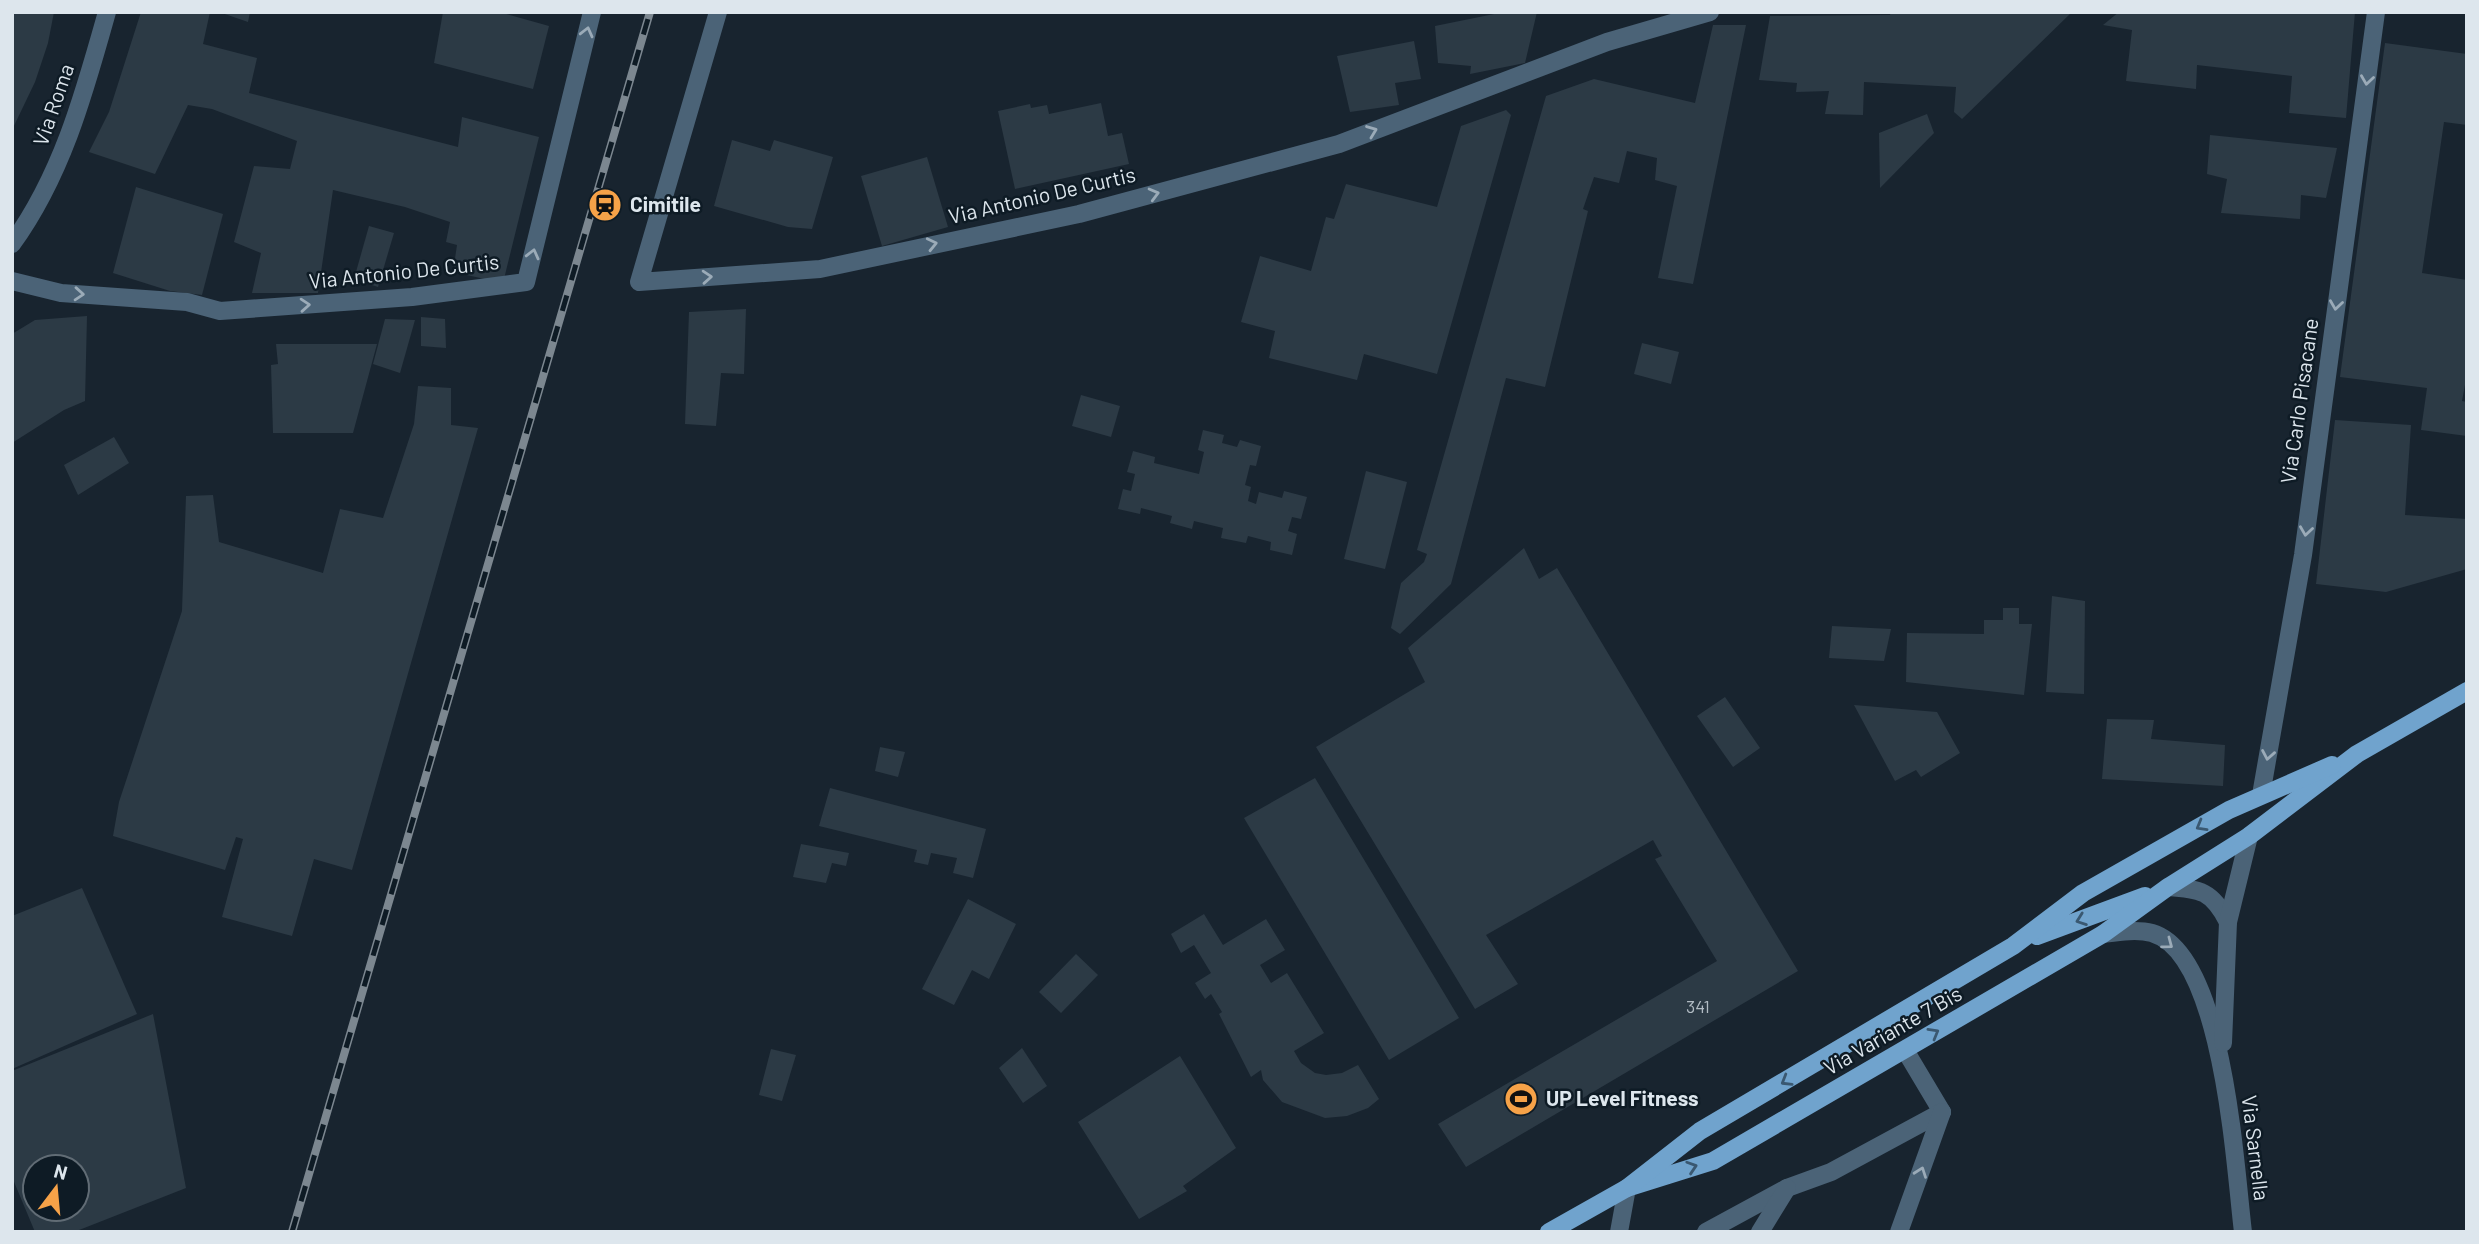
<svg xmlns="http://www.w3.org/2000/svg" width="2479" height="1244" font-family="Barlow,sans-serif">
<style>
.building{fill:#2c3a45;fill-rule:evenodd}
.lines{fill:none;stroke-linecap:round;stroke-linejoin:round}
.minor{stroke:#4b6377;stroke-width:18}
.major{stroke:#70a3cd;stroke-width:18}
.rail-casing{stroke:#7c8790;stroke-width:8}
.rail{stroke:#0e1b25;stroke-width:5;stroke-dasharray:16;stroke-linecap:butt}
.oneway{stroke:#9babb8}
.oneway2{stroke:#3a5871}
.labels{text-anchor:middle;stroke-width:5;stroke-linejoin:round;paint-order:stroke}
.number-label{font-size:18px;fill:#b1bbc3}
.street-label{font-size:21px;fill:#dde6ed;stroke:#0e1b25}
.poi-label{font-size:21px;font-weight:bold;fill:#dde6ed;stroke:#0e1b25;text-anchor:start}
</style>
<rect width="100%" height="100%" fill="#18242f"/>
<g class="building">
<path d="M 12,12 L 54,12 L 48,43 L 35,82 L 12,130 Z"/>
<path d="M 141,12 L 210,12 L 203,44 L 257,58 L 249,93 L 458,147 L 462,117 L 539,137 L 503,283 L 453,272 L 457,245 L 446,242 L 450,222 L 405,207 L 333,190 L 318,293 L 252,293 L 261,253 L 234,242 L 254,166 L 290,169 L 297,141 L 212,109 L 188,105 L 155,174 L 89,152 L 109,112 Z"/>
<path d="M 219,12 L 250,12 L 248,22 Z"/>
<path d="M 443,12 L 499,12 L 549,26 L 533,89 L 434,63 Z"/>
<path d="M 1504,12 L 1537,12 L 1525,63 L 1470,74 L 1471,66 L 1438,63 L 1435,26 Z"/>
<path d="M 1891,12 L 2072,12 L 1962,119 L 1954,112 L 1956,87 L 1864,82 L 1863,115 L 1825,114 L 1829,91 L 1796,92 L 1797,83 L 1759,80 L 1770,16 L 1890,15 Z"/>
<path d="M 2119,12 L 2355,12 L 2346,118 L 2289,113 L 2292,76 L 2197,65 L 2196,89 L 2126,81 L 2132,30 L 2103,25 Z"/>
<path d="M 1713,25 L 1746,25 L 1693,284 L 1658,278 L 1677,186 L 1655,180 L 1657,158 L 1627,151 L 1619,183 L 1594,177 L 1583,209 L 1588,211 L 1545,387 L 1506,378 L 1451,584 L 1400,634 L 1391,628 L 1401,583 L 1424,562 L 1427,554 L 1417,550 L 1546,96 L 1594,79 L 1695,103 Z"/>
<path d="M 1414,41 L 1421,79 L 1395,83 L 1399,105 L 1350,112 L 1337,56 Z"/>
<path d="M 2385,43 L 2467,54 L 2467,125 L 2444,122 L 2422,273 L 2467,280 L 2467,374 L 2462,401 L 2467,402 L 2467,436 L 2421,430 L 2427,388 L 2340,377 Z"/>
<path d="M 1101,103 L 1108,136 L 1122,133 L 1129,164 L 1015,189 L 998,111 L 1030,104 L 1031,108 L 1047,105 L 1049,114 Z"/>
<path d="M 1506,110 L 1511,115 L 1437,374 L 1364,354 L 1357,380 L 1269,358 L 1275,331 L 1241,322 L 1260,256 L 1311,271 L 1326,217 L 1334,219 L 1346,184 L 1437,207 L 1461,126 Z"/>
<path d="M 1927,114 L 1934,133 L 1880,188 L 1879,133 Z"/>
<path d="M 2210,135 L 2337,148 L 2326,198 L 2301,195 L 2300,219 L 2221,213 L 2227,179 L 2207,174 Z"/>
<path d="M 732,140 L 770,151 L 774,140 L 833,157 L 812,229 L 788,227 L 714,206 Z"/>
<path d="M 927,157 L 948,227 L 882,246 L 861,176 Z"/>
<path d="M 136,187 L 223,214 L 202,295 L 170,291 L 113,273 Z"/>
<path d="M 369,226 L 394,233 L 378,287 L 354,279 Z"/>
<path d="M 746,309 L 744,374 L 721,373 L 716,426 L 685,424 L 689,312 Z"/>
<path d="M 87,316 L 85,401 L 64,410 L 12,443 L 12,334 L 35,320 Z"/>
<path d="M 421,317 L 445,319 L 446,348 L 421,346 Z"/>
<path d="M 385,319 L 415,320 L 400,373 L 373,364 Z"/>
<path d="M 1642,343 L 1679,352 L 1671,384 L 1634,374 Z"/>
<path d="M 276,344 L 377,344 L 353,433 L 273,433 L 271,365 L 278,364 Z"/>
<path d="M 418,386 L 451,388 L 451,425 L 478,428 L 352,870 L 314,859 L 292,936 L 222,917 L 243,839 L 236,837 L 225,870 L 113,836 L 119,802 L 182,611 L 186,496 L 213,495 L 219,542 L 323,573 L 340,509 L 383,518 L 414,424 Z"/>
<path d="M 1081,395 L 1120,406 L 1111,437 L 1072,426 Z"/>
<path d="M 2335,420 L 2411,425 L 2405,515 L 2467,519 L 2467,569 L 2386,592 L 2316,584 Z"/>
<path d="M 1203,430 L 1224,435 L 1222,443 L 1237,447 L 1240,440 L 1261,446 L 1256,466 L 1250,465 L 1245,485 L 1251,487 L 1248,501 L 1256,504 L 1259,492 L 1282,498 L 1284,491 L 1307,497 L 1301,519 L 1292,517 L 1288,531 L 1297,534 L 1292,555 L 1270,550 L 1271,542 L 1248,536 L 1246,543 L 1221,538 L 1223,528 L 1194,521 L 1192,529 L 1170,523 L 1172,516 L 1141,508 L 1140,514 L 1118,509 L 1123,489 L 1131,491 L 1135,474 L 1127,472 L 1133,451 L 1155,457 L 1154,463 L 1199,474 L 1204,452 L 1198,450 Z"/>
<path d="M 114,437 L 129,463 L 78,495 L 64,465 Z"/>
<path d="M 1366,471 L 1407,482 L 1385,569 L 1344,559 Z"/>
<path d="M 1524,548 L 1539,579 L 1557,568 L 1798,971 L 1466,1167 L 1438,1124 L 1717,961 L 1655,859 L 1662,856 L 1653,840 L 1486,935 L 1518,984 L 1475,1009 L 1316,747 L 1425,682 L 1408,648 Z"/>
<path d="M 2052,596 L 2085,601 L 2084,694 L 2046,692 Z"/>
<path d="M 2003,608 L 2019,608 L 2019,624 L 2032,624 L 2024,695 L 1906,682 L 1907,633 L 1984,634 L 1984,620 L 2003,620 Z"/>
<path d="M 1832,626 L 1891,629 L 1884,661 L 1829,658 Z"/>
<path d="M 1725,697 L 1760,748 L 1733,767 L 1697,716 Z"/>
<path d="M 1854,705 L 1937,712 L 1960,753 L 1921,777 L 1916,770 L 1895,781 Z"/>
<path d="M 2107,719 L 2154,720 L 2151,739 L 2225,745 L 2223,786 L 2102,779 Z"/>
<path d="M 880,747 L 905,752 L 898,777 L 875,771 Z"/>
<path d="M 1315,778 L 1459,1018 L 1389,1060 L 1244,818 Z"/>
<path d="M 830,788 L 986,829 L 973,878 L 953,873 L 957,858 L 931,853 L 928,865 L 914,862 L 917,850 L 819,826 Z"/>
<path d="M 801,844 L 849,853 L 846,866 L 832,863 L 826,883 L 793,877 Z"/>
<path d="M 82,888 L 137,1014 L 12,1069 L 12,916 Z"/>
<path d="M 968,899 L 1016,924 L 989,979 L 972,970 L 954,1005 L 922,989 Z"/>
<path d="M 1204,914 L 1223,945 L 1266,919 L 1285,950 L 1260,965 L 1271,983 L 1287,973 L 1324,1033 L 1294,1051 L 1301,1063 L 1315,1073 L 1326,1075 L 1342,1073 L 1358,1065 L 1379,1099 L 1368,1108 L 1347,1116 L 1325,1118 L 1282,1102 L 1263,1080 L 1261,1070 L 1251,1077 L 1219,1014 L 1222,1012 L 1211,994 L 1205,999 L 1195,983 L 1211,973 L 1194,945 L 1181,953 L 1171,934 Z"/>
<path d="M 1076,954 L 1098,975 L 1061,1013 L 1039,992 Z"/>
<path d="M 153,1014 L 186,1188 L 74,1232 L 35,1232 L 12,1177 L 12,1071 ZM 35,1167 L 77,1167 L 77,1209 L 35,1209 Z"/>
<path d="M 1022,1048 L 1047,1086 L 1023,1103 L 999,1068 Z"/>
<path d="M 771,1049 L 796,1055 L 782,1101 L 759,1095 Z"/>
<path d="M 1180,1056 L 1236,1148 L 1183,1186 L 1187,1191 L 1139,1219 L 1078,1122 Z"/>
</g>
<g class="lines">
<g class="minor">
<path d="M 718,12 L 639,282 L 820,269 L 1079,214 L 1339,144 L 1607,42 L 1710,12"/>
<path d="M 12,244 C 62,175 84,94 107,12"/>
<path d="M 12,281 L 61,293 L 187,302 L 220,311 L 412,297 L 526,282 L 592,12"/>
<path d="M 2261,795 L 2303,555 L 2376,12"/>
<path d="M 2168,887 C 2201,889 2212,891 2228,922"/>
<path d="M 2103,934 C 2118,932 2137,929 2152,933 C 2224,954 2235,1168 2243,1232"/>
<path d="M 2223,1043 L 2228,922 L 2249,836"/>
<path d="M 1905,1050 L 1942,1112"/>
<path d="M 1619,1232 L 1627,1188"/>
<path d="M 1706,1232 L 1787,1188 L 1831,1172 L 1942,1112"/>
<path d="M 1760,1232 L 1787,1188"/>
<path d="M 1899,1232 L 1942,1112"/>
</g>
<g class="major">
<path d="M 2037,936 L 2145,896"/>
<path d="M 1627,1188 L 1713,1161 L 2103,934 L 2168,887 L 2249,836 L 2357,754 L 2467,691"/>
<path d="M 1549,1232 L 1627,1188 L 1700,1131 L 2013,946 L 2083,893 L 2229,810 L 2332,765"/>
</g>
<defs>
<path id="rail" d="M 292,1232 L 650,12"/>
</defs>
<use href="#rail" class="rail-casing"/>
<use href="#rail" class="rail"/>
</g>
<defs><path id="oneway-chevron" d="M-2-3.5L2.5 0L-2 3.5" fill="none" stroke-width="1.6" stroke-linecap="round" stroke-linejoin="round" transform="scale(1.75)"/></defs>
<g class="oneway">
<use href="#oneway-chevron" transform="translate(587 32) rotate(-76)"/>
<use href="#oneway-chevron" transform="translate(2367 80) rotate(98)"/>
<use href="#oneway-chevron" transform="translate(1372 131) rotate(-21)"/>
<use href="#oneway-chevron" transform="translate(1154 194) rotate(-15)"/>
<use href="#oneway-chevron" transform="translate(932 244) rotate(-13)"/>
<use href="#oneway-chevron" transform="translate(533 254) rotate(-76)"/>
<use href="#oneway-chevron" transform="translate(707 277) rotate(-4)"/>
<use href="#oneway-chevron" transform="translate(79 294) rotate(4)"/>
<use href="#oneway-chevron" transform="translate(305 305) rotate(-4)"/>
<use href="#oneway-chevron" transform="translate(2336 305) rotate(98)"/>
<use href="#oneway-chevron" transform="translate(2306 531) rotate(98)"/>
<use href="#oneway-chevron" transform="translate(2268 755) rotate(100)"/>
<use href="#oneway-chevron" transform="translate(2168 944) rotate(37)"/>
<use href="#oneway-chevron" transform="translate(1921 1172) rotate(-70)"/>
</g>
<g class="oneway2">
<use href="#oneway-chevron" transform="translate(2201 826) rotate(150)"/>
<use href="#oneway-chevron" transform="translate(2081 920) rotate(160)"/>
<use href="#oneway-chevron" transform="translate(1934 1033) rotate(-30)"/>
<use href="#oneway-chevron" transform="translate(1786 1081) rotate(149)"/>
<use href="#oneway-chevron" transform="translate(1692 1167) rotate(-18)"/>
</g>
<defs>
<symbol id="station-disc" viewBox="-11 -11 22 22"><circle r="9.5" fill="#f6a248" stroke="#0e1b25"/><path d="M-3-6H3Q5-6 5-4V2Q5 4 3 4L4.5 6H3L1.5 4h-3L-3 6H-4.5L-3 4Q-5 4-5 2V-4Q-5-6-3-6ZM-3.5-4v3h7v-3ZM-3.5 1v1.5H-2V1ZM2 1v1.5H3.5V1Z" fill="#111"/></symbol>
<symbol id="stadium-disc" viewBox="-11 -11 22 22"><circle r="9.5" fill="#f6a248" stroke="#0e1b25"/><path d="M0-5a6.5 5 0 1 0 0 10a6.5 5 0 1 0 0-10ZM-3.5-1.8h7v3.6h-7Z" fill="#111"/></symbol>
</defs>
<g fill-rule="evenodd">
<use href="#station-disc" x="586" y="186" width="38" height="38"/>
<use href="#stadium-disc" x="1502" y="1080" width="38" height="38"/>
</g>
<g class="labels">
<g class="number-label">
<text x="1698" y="1013">341</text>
</g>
<g class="street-label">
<text transform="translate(54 105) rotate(-71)" y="7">Via Roma</text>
<text transform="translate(1042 196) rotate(-13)" y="7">Via Antonio De Curtis</text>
<text transform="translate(404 272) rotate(-6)" y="7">Via Antonio De Curtis</text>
<text transform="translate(2300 401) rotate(-82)" y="7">Via Carlo Pisacane</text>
<text transform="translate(1893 1031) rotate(-30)" y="7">Via Variante 7 Bis</text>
<text transform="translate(2255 1148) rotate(83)" y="7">Via Sarnella</text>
</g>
<g class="poi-label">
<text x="630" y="212">Cimitile</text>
<text x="1546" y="1106">UP Level Fitness</text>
</g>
</g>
<rect width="2479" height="1244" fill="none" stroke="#dde6ed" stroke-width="28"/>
<g transform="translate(56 1188) rotate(16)"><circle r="33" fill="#0e1b25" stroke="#616c75" stroke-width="2"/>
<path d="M0-5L12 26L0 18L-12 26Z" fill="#f6a248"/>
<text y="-10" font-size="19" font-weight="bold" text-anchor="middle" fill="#dde6ed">N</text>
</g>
</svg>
